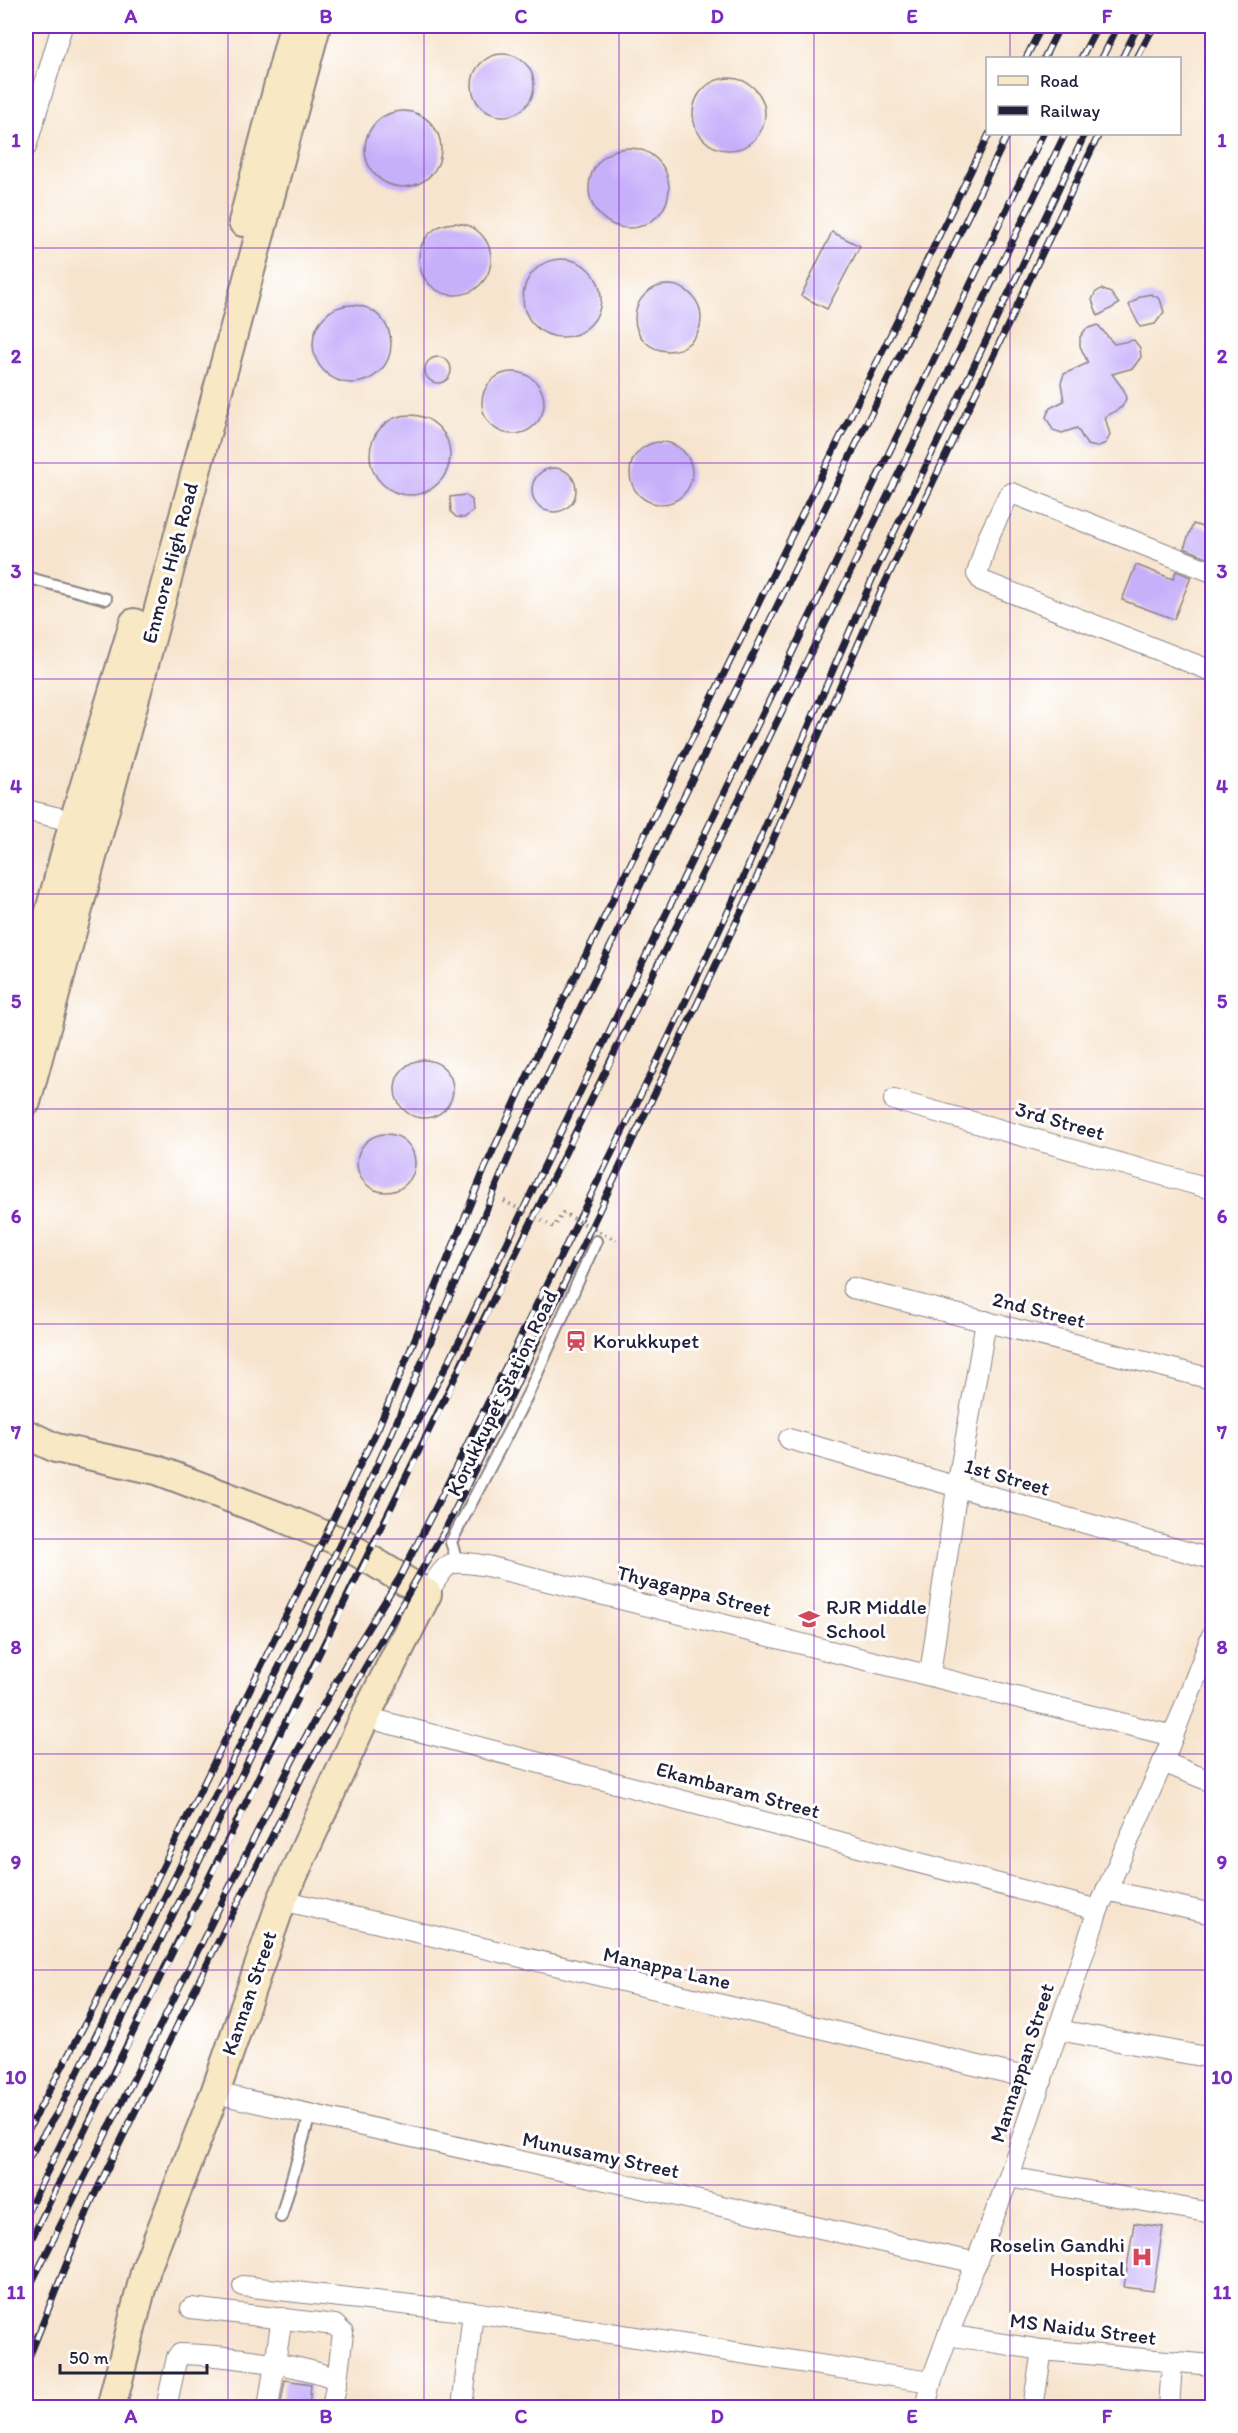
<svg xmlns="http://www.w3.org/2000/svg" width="1238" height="2433" font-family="Itim,sans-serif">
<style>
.building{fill:#c7b0fa}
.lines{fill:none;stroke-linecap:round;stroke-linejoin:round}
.lane-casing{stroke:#8c8384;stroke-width:14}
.street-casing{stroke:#8c8384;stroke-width:22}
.secondary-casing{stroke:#8c8384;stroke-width:32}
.lane{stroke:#fff;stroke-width:10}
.street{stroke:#fff;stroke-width:20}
.secondary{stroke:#f8e8c3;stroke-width:28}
.rail-casing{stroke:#22223b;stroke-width:7}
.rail{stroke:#fff;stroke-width:4.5;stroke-dasharray:14;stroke-linecap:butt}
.path-bridge{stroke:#8c8384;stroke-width:4;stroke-dasharray:1.5 4.5;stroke-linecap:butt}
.grid{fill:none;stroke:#7b2cbf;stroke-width:1.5;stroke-opacity:0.55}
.labels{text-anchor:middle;stroke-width:6;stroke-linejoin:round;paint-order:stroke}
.street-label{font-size:21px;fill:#22223b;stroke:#fff}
.poi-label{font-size:21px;fill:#22223b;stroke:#fff;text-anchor:start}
.neatline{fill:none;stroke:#7b2cbf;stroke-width:2}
.grid-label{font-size:20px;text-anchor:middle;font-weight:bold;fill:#7b2cbf}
</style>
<rect width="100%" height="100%" fill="#fff"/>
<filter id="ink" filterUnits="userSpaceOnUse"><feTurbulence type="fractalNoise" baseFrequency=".0167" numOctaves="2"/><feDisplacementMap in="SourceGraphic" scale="12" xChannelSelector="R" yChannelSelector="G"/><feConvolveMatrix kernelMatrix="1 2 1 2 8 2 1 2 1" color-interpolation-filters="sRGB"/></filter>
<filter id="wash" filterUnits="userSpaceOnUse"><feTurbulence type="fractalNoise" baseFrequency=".008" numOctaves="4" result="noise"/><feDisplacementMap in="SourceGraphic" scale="24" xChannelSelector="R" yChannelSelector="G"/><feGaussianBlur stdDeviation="1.35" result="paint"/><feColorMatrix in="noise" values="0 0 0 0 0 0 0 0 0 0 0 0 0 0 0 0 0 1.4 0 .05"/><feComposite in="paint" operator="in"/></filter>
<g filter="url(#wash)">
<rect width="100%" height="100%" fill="#f7e4ce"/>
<g id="blocks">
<g class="building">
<circle cx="503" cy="85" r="31"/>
<circle cx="729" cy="114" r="36"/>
<circle cx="403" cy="149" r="38"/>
<circle cx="629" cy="188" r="40"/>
<circle cx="455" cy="259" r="36"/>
<path d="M 832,232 L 860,246 L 827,309 L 801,296 Z"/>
<circle cx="562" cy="298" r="39"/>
<circle cx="668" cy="318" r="33"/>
<path d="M 1101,289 L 1111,293 L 1119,304 L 1098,316 L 1092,300 L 1095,293 Z"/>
<path d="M 1151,294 L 1160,299 L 1164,312 L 1155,324 L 1140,327 L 1129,305 L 1141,296 Z"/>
<circle cx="352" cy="344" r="39"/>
<path d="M 1098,325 L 1114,344 L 1134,340 L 1140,348 L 1141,357 L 1133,368 L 1112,374 L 1124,390 L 1126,399 L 1122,407 L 1105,417 L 1110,435 L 1106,443 L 1097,447 L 1087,445 L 1077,428 L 1062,433 L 1053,430 L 1046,417 L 1050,408 L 1064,401 L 1061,383 L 1064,374 L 1088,363 L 1080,346 L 1080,337 L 1086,329 Z"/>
<circle cx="438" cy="370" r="13"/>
<circle cx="513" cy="403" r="31"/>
<circle cx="410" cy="455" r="40"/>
<circle cx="661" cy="473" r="31"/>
<circle cx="554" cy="490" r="22"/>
<path d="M 465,495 L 472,500 L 473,511 L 464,518 L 456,517 L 451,512 L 450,497 Z"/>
<path d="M 1193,524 L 1212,530 L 1212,559 L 1184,548 Z"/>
<path d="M 1136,565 L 1173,579 L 1176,571 L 1191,577 L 1174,619 L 1122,600 Z"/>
<circle cx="424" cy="1089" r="29"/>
<circle cx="386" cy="1163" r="29"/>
<path d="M 1134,2223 L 1163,2227 L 1153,2291 L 1124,2287 Z"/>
<path d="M 285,2380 L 311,2384 L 309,2408 L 280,2408 Z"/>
</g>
</g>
</g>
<g filter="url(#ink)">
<use href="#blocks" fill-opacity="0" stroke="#8c8384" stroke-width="1.5"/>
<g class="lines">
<defs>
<g id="lane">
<path d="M 26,577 L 106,599"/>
<path d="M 457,1561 L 451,1542 L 528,1394 L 596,1241"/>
<path d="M 281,2217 L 310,2115"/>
</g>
<g id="street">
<path d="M 26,147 L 62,26"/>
<path d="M 1212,572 L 1012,493 L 1008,496 L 988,538 L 977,574 L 982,581 L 1212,671"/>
<path d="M 26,810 L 84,824"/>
<path d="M 894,1100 L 1212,1189"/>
<path d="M 853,1288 L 1212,1379"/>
<path d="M 789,1439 L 1212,1559"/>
<path d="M 427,1594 C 449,1560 446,1559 487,1566 L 1173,1736"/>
<path d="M 930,1674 L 957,1488 L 986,1321"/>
<path d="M 365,1717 L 1098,1910"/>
<path d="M 1163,1762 L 1212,1782"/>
<path d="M 1106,1890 L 1212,1914"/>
<path d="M 282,1900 L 1042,2081"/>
<path d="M 1058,2030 L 1212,2058"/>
<path d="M 215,2093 L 977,2263"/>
<path d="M 1009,2177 L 1212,2213"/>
<path d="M 243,2286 L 473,2312 L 931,2382"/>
<path d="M 191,2308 L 335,2325 L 343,2333 L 337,2380"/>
<path d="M 948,2335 L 1042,2350 L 1212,2365"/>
<path d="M 166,2408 L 177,2357 L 180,2354 C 218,2355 305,2364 337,2380 L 332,2408"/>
<path d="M 268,2408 L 282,2318"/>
<path d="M 462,2408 L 473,2312"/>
<path d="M 925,2408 L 931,2382 L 948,2335 L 1009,2177 L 1098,1910 L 1163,1762 L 1212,1635"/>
<path d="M 1033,2408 L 1042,2350"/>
<path d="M 1169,2408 L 1172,2363"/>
</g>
<g id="secondary">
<path d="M 243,222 L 294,26"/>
<path d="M 26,1001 L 74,821 L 134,623"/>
<path d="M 26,1102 L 316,26"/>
<path d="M 26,1434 L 56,1448 L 157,1470 L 283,1518 L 341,1542 L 427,1594 L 365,1717 L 282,1900 L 215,2093 L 146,2269 L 111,2408"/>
</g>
</defs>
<use href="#lane" class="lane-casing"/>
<use href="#street" class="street-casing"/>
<use href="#secondary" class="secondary-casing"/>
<use href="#lane" class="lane"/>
<use href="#street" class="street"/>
<use href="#secondary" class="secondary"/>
<defs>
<g id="rail">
<path d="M 1026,58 L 1042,26"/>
<path d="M 1044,58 L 1060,26"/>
<path d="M 1081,58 L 1098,26"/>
<path d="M 1102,58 L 1118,26"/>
<path d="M 1122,58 L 1138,26"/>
<path d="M 1137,58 L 1154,26"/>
<path d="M 26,2134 L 94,2007 L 379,1426 L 485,1168 L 541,1046 L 989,134"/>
<path d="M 26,2162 L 59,2110 L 341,1542 L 388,1442 L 518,1135 L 1008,134"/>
<path d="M 26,2215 L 369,1514 L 464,1332 L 1043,134"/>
<path d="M 26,2250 C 376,1546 718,839 1065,134"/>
<path d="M 26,2294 L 295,1756 L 347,1662 L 400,1577 L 437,1505 L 652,1072 L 734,899 L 877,568 L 1085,134"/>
<path d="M 26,2365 L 92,2200 L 213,1952 L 305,1771 L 445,1530 L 510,1398 L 750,893 L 883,587 L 1099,134"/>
</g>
</defs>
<use href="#rail" class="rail-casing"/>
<use href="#rail" class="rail"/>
<path class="path-bridge" d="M 504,1201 L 554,1227 L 563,1213 L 616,1240"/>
</g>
</g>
<path class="grid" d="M 228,26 L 228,2408M 424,26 L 424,2408M 619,26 L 619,2408M 814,26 L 814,2408M 1010,26 L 1010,58M 1010,134 L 1010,2408M 26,248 L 1212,248M 26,463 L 1212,463M 26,679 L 1212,679M 26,894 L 1212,894M 26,1109 L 1212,1109M 26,1324 L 1212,1324M 26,1539 L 1212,1539M 26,1754 L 1212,1754M 26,1970 L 1212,1970M 26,2185 L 1212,2185"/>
<defs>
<symbol id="station-bare" viewBox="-9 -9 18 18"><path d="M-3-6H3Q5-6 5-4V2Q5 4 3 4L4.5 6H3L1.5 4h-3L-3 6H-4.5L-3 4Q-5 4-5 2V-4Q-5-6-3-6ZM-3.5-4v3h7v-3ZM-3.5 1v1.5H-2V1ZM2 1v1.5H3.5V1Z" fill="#d1495b" stroke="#fff" stroke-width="2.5" paint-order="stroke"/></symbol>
<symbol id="school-bare" viewBox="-9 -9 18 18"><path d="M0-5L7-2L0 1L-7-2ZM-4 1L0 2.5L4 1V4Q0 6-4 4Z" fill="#d1495b" stroke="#fff" stroke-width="2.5" paint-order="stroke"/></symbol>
<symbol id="hospital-bare" viewBox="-9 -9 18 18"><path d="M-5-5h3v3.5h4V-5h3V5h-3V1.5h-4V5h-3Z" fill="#d1495b" stroke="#fff" stroke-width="2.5" paint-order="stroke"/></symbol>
</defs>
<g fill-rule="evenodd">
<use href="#station-bare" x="561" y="1326" width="30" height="30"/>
<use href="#school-bare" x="794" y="1604" width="30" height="30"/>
<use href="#hospital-bare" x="1127" y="2242" width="30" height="30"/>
</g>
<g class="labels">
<g class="street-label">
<text transform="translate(170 563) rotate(-75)" y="7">Enmore High Road</text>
<text transform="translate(1060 1121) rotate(16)" y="7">3rd Street</text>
<text transform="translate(1039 1310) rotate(14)" y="7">2nd Street</text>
<text transform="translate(502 1393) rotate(-64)" y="7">Korukkupet Station Road</text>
<text transform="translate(1007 1477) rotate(16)" y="7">1st Street</text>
<text transform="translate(694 1591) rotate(14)" y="7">Thyagappa Street</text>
<text transform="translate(738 1790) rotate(15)" y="7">Ekambaram Street</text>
<text transform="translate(667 1968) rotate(13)" y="7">Manappa Lane</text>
<text transform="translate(249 1993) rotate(-71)" y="7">Kannan Street</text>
<text transform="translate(1022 2063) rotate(-72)" y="7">Mannappan Street</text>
<text transform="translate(601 2155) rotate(12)" y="7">Munusamy Street</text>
<text transform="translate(1083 2329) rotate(7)" y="7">MS Naidu Street</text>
</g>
<g class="poi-label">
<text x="593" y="1348">Korukkupet</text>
<text x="826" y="1614">RJR Middle<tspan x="826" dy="24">School</tspan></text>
<text x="1125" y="2252" text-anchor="end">Roselin Gandhi<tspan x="1125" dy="24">Hospital</tspan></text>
</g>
</g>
<rect width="1238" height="2433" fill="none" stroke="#fff" stroke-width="66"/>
<rect x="986" y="57" width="195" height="78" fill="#ffffff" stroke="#a7a7b1" stroke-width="1.5"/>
<rect x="998" y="76" width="30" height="9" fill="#f8e8c3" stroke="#a7a7b1" stroke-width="1.5"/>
<text x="1040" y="87" font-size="18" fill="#22223b">Road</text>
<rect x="998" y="106" width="30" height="9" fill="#22223b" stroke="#a7a7b1" stroke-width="1.5"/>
<text x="1040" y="117" font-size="18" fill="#22223b">Railway</text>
<path d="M60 2364v9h147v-9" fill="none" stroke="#22223b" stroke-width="3"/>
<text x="69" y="2364" font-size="18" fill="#22223b" stroke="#ffffff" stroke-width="4.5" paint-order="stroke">50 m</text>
<rect x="33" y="33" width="1172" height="2367" class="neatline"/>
<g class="grid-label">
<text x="131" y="23">A</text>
<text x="326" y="23">B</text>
<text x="521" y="23">C</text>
<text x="717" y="23">D</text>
<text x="912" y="23">E</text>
<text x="1107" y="23">F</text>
<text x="16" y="147">1</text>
<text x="1222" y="147">1</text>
<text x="16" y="363">2</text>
<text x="1222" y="363">2</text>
<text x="16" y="578">3</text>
<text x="1222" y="578">3</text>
<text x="16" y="793">4</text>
<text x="1222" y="793">4</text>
<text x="16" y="1008">5</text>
<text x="1222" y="1008">5</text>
<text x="16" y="1223">6</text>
<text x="1222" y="1223">6</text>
<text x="16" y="1439">7</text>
<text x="1222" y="1439">7</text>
<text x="16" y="1654">8</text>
<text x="1222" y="1654">8</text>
<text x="16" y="1869">9</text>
<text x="1222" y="1869">9</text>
<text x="16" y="2084">10</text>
<text x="1222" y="2084">10</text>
<text x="16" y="2299">11</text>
<text x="1222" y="2299">11</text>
<text x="131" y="2423">A</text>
<text x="326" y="2423">B</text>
<text x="521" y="2423">C</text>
<text x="717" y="2423">D</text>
<text x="912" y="2423">E</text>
<text x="1107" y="2423">F</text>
</g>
</svg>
